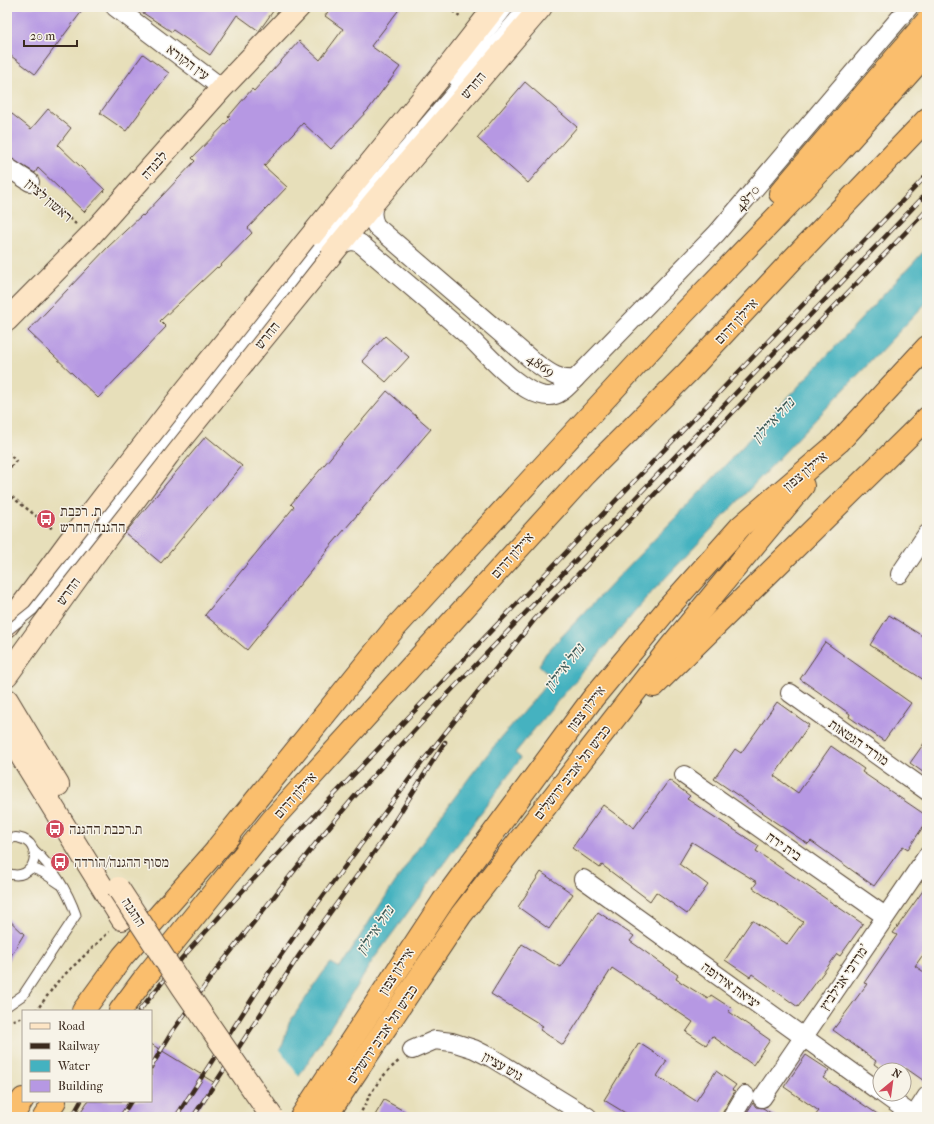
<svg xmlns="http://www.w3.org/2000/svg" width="934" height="1124" font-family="'IM FELL French Canon','Frank Ruhl Libre',serif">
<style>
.water{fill:#44b2c0;stroke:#406e6f}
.pier{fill:#e7dfba}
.building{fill:#b698e3}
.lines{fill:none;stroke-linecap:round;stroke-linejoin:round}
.lane-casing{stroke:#554535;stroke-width:11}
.street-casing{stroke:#554535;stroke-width:20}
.secondary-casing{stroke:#554535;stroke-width:24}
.highway-casing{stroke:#554535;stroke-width:24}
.path{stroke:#554535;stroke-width:2.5;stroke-dasharray:3 3;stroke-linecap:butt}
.lane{stroke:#fff;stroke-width:9}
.street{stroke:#fff;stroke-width:18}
.secondary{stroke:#fde5c5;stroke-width:22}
.highway{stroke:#fabe6d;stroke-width:22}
.rail-casing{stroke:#3b2a1e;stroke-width:4.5}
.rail{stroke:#f7f3e8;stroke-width:3;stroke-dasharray:9;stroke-linecap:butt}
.lane-bridge-casing{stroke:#554535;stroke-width:11;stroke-linecap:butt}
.secondary-bridge-casing{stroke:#554535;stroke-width:24;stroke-linecap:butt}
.lane-bridge{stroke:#fff;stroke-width:9}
.secondary-bridge{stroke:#fde5c5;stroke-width:22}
.labels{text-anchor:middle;stroke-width:3;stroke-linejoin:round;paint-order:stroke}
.street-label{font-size:14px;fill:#3b2a1e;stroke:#f7f3e8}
.poi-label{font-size:14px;fill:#3b2a1e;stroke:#f7f3e8;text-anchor:start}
.water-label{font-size:15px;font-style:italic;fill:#3e5a57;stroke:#f7f3e8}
</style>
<rect width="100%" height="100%" fill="#f7f3e8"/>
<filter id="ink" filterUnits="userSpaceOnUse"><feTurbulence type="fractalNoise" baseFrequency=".025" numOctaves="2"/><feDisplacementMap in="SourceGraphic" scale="8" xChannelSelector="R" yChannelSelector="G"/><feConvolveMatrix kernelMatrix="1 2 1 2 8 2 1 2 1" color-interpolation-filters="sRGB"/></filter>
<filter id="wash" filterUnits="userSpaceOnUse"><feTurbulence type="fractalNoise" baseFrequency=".012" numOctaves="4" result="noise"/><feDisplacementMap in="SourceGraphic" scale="16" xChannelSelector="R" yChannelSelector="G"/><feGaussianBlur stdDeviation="0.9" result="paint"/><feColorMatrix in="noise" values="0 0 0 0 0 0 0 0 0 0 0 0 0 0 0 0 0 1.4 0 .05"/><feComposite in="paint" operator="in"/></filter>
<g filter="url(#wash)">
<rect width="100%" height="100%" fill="#e7dfba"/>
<path class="water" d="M 927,248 L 927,302 L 652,592 L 544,717 L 515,753 L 521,758 L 373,960 L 273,1117 L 243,1117 L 283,1044 L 289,1023 L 322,974 L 331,963 L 340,968 C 381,902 425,836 472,774 C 497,741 525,710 552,678 L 539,665 L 546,653 L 619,576 L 703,489 Z"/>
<path class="pier" d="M 279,1048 L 300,1078 L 275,1117 L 241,1117 Z"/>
<g id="blocks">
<g class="building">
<path d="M 7,7 L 85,7 L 35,74 L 7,53 Z"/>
<path d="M 134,7 L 276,7 L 259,31 L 237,15 L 210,55 L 173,30 L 172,32 Z"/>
<path d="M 331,7 L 401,7 L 371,46 L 400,67 L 368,110 L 331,149 L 303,123 L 264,166 L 287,187 L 248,228 L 252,233 L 218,268 L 217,267 L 160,321 L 166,327 L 98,398 L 28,331 L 108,247 L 142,215 L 143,216 L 195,161 L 192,158 L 230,119 L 228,117 L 252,89 L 254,91 L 299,41 L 320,60 L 343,29 L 325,16 Z"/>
<path d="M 143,54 L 169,73 L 126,131 L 100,113 Z"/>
<path d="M 525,82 L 577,127 L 528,183 L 477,138 Z"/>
<path d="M 48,109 L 71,128 L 58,145 L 105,190 L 84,212 L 38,168 L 35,173 L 7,156 L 7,110 L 31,129 Z"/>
<path d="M 385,336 L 409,357 L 386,382 L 362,361 Z"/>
<path d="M 387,391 L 431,429 L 327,550 L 328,550 L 247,650 L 205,615 L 294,507 L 291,504 Z"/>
<path d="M 206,436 L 242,466 L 161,563 L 125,533 Z"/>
<path d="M 889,615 L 927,639 L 927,682 L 870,645 Z"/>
<path d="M 825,642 L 911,703 L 884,741 L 849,717 L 850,714 L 800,679 Z"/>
<path d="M 777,702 L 809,725 L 774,776 L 798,793 L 831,746 L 864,769 L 862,772 L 927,816 L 927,821 L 908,849 L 903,846 L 874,886 L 811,841 L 808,844 L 772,820 L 772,819 L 714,779 L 735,749 L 741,753 Z"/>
<path d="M 927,739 L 927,775 L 910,763 Z"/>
<path d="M 669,780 L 690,796 L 687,799 L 759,846 L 756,851 L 863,924 L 840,956 L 837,954 L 798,1007 L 752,974 L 750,977 L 725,960 L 752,920 L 787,944 L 803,922 L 753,888 L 757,882 L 692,842 L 679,864 L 708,885 L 687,914 L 656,892 L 650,901 L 602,865 L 600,868 L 572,848 L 603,805 L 634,828 Z"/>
<path d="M 541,872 L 573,894 L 549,929 L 518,907 Z"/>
<path d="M 927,885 L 927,949 L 915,966 L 927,974 L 927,1083 L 907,1069 L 882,1070 L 874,1064 L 876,1061 L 833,1030 L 867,984 L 864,983 L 897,935 L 893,933 Z"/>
<path d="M 598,912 L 634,936 L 630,941 L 678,975 L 676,979 L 708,999 L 711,995 L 731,1008 L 728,1011 L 770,1040 L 753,1065 L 712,1036 L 706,1045 L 686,1032 L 693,1022 L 612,968 L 563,1045 L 540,1030 L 543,1026 L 491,994 L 522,944 L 560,967 Z"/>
<path d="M 7,918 L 24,934 L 7,962 Z"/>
<path d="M 639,1043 L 667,1061 L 657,1076 L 696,1101 L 716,1071 L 736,1085 L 732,1090 L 735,1091 L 723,1112 L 722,1117 L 632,1117 L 604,1100 Z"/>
<path d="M 151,1044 L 215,1083 L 192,1117 L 77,1117 L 88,1101 L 151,1101 Z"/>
<path d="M 806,1055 L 829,1070 L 823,1078 L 882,1117 L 814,1117 L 819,1111 L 784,1087 Z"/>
<path d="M 384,1100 L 415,1117 L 374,1117 Z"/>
<path d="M 753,1103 L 756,1107 L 763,1108 L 777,1117 L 744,1117 Z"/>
</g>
</g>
</g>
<g filter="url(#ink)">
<use href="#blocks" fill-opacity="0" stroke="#554535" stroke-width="1"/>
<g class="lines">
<defs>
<g id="lane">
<path d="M 453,80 L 510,7"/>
<path d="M 318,248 L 523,7"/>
<path d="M 7,840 C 11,838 15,837 19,838 C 45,843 36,884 7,873"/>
<path d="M 32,868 L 42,872 L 60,884"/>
<path d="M 7,1006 L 23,995 L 76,915 C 67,889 53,868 33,849"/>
</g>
<g id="street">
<path d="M 115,7 L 222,88"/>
<path d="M 7,167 L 30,182"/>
<path d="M 375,201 C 372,210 371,217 376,226 L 533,361 C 547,371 558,381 575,379"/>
<path d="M 339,245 C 347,242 353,239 361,244 C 396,274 432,304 467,335 C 482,349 496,366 513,379 C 522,386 535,396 548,396 C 559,397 568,386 575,379 L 717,233 L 909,7"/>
<path d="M 900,574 L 927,534"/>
<path d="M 790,693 L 927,791"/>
<path d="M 684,775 L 885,916"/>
<path d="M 583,879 L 880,1092"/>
<path d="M 412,1050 L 435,1040 L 452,1042 L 474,1049 L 492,1058 L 588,1117"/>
<path d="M 883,1094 L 915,1117"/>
<path d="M 762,1098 L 927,856"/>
<path d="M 914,1116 L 927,1096"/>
<path d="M 732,1117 L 745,1095"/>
</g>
<g id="secondary">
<path d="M 7,320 L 90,236 L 222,88 L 299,7"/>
<path d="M 7,626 L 69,542 L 186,390 L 445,71 L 495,7"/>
<path d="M 7,675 L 90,560 L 168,455 L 375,201 L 541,7"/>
<path d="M 7,700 L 58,785"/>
<path d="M 7,733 L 122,919"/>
</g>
<g id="highway">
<path d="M 780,193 L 927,21"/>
<path d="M 654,686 L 927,418"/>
<path d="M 218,847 L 393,630 L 683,314 L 836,155 L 927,53"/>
<path d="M 83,1011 L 123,956 L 229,836"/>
<path d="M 120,1011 L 143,980 L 272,820 L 585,475 L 687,373 L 792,260 L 927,119"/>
<path d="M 12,1117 L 23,1099"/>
<path d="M 44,1117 L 55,1101"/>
<path d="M 301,1117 L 443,901 L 593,698 L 668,608 L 741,526 L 839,442 L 927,347"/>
<path d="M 326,1117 L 461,915 L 671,646 L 803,486"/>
</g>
</defs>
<use href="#lane" class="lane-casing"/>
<use href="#street" class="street-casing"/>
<use href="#secondary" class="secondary-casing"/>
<use href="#highway" class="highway-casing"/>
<g class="path">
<path d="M 448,7 L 461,18"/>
<path d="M 43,194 L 76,224"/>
<path d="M 7,452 L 16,461 L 7,471"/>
<path d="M 7,493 L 54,530"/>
<path d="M 35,1011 L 39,1007 L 59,980 L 109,932"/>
<path d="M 7,1022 L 23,1017"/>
<path d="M 359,1117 C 370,1093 379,1077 400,1060"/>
</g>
<use href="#lane" class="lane"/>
<use href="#street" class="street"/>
<use href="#secondary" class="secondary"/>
<use href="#highway" class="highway"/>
<defs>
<g id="rail">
<path d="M 139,1011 L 182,958 L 247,886 L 927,175"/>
<path d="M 151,1067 L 172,1032 L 217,969 L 320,838 L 355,796 L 445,697 L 927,193"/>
<path d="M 72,1117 L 81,1101"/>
<path d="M 121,1117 L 131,1101"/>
<path d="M 176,1117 L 270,971 L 309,915 L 416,770 L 535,619 L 927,210"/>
<path d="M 193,1117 L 300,954 L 380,844 L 445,742"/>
</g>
</defs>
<use href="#rail" class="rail-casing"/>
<use href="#rail" class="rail"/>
<defs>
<path id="lane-bridge" d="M 7,631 L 33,610 L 44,596 L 318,248"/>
<path id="secondary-bridge" d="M 118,888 L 182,986 L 272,1117"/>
</defs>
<use href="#lane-bridge" class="lane-bridge-casing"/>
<use href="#secondary-bridge" class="secondary-bridge-casing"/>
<use href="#lane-bridge" class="lane-bridge"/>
<use href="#secondary-bridge" class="secondary-bridge"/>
</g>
</g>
<defs>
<symbol id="bus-disc" viewBox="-11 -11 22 22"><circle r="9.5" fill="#d1495b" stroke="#f7f3e8"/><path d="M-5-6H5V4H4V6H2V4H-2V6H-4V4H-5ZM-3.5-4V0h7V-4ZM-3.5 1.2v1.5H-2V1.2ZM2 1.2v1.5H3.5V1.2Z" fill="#fff"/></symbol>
</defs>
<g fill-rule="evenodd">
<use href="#bus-disc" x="35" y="508" width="22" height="22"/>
<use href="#bus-disc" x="44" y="818" width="22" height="22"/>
<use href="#bus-disc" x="49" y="851" width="22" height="22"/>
</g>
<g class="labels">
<g class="street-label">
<text transform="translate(188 62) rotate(37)" y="5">עין הקורא</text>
<text transform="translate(473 85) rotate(-50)" y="5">החרש</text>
<text transform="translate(154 165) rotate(-48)" y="5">לבנדה</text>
<text transform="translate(747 198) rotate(-50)" y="5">4870</text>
<text transform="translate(49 200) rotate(41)" y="5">ראשון לציון</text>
<text transform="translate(736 321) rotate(-47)" y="5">איילון דרום</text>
<text transform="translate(267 335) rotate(-51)" y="5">החרש</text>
<text transform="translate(541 365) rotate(35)" y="5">4869</text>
<text transform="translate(805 471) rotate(-40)" y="5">איילון צפון</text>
<text transform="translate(512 555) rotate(-48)" y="5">איילון דרום</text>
<text transform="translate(68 591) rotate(-54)" y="5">החרש</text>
<text transform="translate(586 708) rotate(-52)" y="5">איילון צפון</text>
<text transform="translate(859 742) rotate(35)" y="5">מורדי הגטאות</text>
<text transform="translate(572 772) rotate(-52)" y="5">כביש תל אביב ירושלים</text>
<text transform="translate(295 795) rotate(-48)" y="5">איילון דרום</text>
<text transform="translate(784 846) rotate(35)" y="5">בית ירח</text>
<text transform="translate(134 912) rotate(57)" y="5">ההגנה</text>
<text transform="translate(396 971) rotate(-57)" y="5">איילון צפון</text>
<text transform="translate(844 977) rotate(-56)" y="5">מרדכי אנילביץ'</text>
<text transform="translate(731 985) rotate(36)" y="5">יציאת אירופה</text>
<text transform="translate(382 1034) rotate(-56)" y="5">כביש תל אביב ירושלים</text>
<text transform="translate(503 1066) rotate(30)" y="5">גוש עציון</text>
</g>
<g class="poi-label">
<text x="60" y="516">ת. רכבת<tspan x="60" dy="16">ההגנה/החרש</tspan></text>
<text x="69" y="834">ת.רכבת ההגנה</text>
<text x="74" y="867">מסוף ההגנה/הורדה</text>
</g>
<g class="water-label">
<text transform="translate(773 420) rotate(-47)" y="5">נחל איילון</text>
<text transform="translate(564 667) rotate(-52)" y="5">נחל איילון</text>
<text transform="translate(375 930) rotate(-56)" y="5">נחל איילון</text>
</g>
</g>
<rect width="934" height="1124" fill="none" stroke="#f7f3e8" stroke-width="24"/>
<rect x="22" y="1010" width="130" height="92" fill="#f7f3e8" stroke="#aca397"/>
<rect x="30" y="1023" width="20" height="6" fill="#fde5c5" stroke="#aca397"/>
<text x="58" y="1030" font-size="12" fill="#3b2a1e">Road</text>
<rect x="30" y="1043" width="20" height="6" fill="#3b2a1e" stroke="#aca397"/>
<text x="58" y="1050" font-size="12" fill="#3b2a1e">Railway</text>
<rect x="30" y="1060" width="20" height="12" fill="#44b2c0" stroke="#aca397"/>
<text x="58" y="1070" font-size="12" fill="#3b2a1e">Water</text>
<rect x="30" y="1080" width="20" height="12" fill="#b698e3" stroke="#aca397"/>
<text x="58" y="1090" font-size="12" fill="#3b2a1e">Building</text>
<g transform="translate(892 1082) rotate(29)"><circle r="19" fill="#f7f3e8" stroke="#aca397"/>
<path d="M0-3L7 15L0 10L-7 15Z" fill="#d1495b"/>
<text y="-6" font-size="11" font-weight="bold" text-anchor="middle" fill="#3b2a1e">N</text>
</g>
<path d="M24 40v6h53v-6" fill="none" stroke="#3b2a1e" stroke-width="2"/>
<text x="30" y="40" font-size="12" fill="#3b2a1e" stroke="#f7f3e8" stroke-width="3" paint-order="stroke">20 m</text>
</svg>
